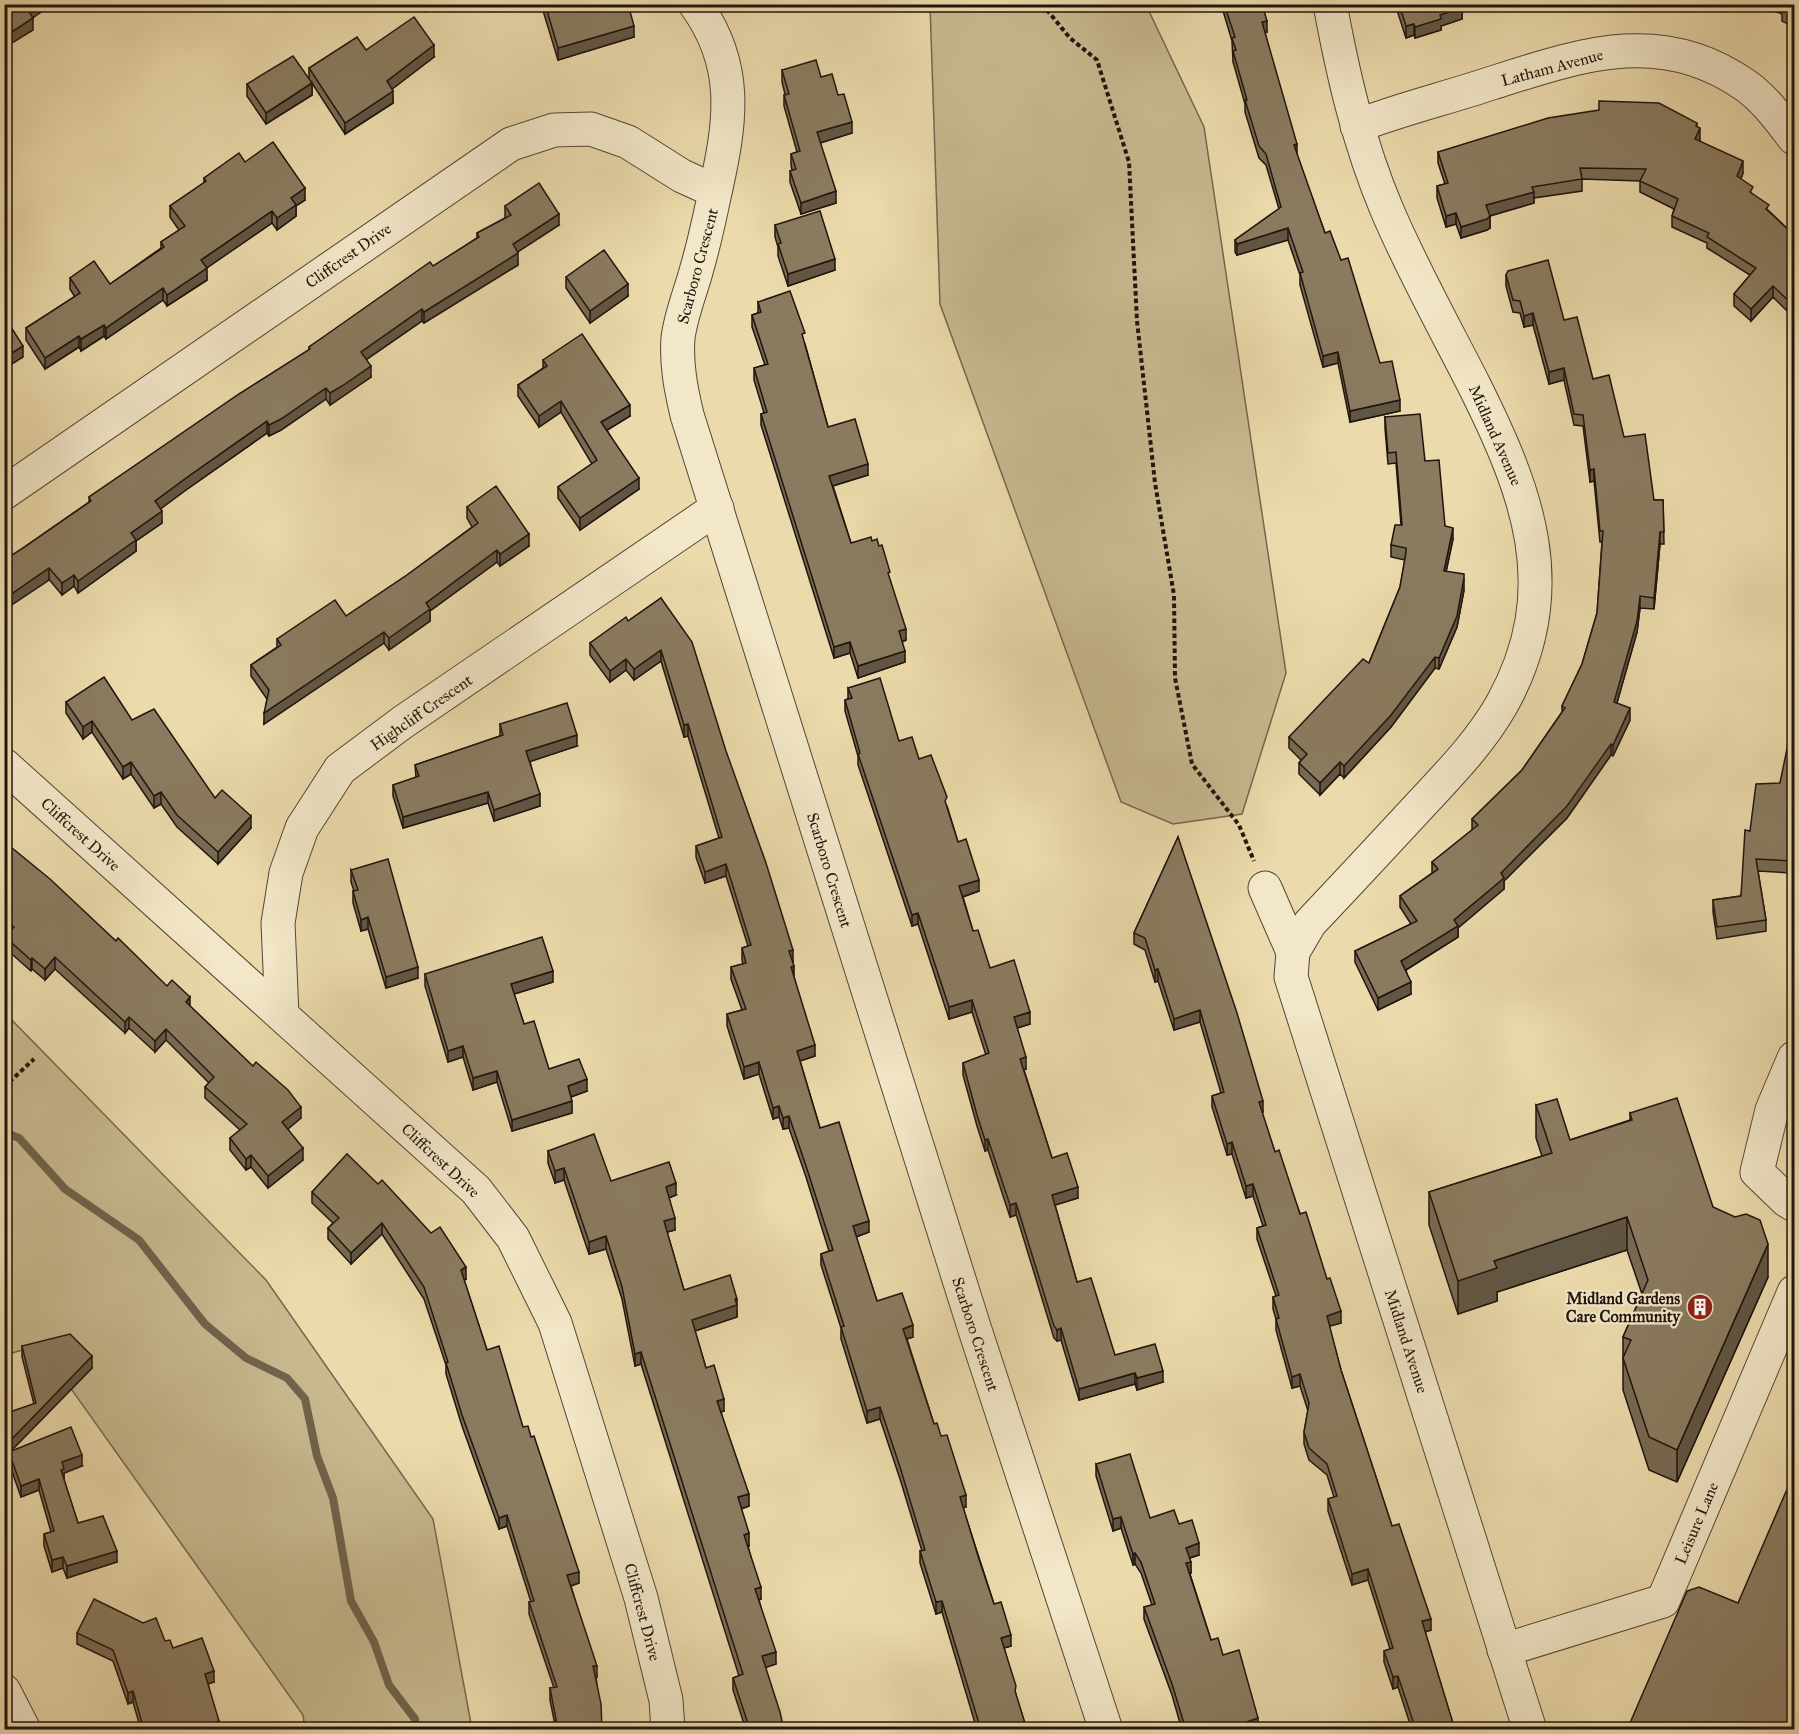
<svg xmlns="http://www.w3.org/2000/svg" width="1799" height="1734" font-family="'IM FELL Great Primer',serif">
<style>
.green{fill:#c8b990;stroke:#74674f;stroke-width:1.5}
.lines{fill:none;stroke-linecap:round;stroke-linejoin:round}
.stream{stroke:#70634c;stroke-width:8}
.minor-casing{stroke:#534635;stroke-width:35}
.path{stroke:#20150e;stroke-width:4;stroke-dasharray:4.5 3;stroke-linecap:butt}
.minor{stroke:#f2e7c8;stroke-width:33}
.wall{fill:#776a53;stroke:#20150e;stroke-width:1.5}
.shaded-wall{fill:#615643;stroke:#20150e;stroke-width:1.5}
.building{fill:#8a7b60;stroke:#20150e;stroke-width:1.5}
.labels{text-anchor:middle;stroke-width:4.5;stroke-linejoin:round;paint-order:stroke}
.street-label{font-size:16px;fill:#20150e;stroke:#f2e7c8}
.poi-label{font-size:16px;font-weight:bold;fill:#20150e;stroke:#f2e7c8;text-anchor:end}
</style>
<rect width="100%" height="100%" fill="#ebdaab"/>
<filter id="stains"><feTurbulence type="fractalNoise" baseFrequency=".00333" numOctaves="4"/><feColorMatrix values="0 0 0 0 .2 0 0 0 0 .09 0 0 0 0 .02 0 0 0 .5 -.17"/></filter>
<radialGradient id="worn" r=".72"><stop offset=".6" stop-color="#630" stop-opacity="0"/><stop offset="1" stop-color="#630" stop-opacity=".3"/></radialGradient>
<g class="green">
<path d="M 930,5 L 1146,5 L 1204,127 L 1286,673 L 1242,814 L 1173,824 L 1121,802 L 940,304 Z"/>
<path d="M 4,1012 L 266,1280 L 433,1519 L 472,1729 L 305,1729 L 303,1715 L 40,1345 L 5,1355 Z"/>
</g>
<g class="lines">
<path class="stream" d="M 4,1132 L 19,1138 L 65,1189 L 139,1240 L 205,1324 L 246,1358 L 287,1378 L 305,1399 L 317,1456 L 333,1498 L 351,1601 L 374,1642 L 389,1685 L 415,1719 L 415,1730"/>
<defs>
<g id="minor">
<path d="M 695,4 C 739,64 731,120 716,188 C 710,215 705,241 697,268 C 691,291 681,314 678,338 C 676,365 681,389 687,415 L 975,1330 L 1106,1730"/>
<path d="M 1330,4 C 1343,75 1359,144 1387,210 C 1412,269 1444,326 1473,383 C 1527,491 1566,589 1502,704 C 1481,741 1452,771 1424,801 C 1386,842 1348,883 1310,923 L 1293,952 L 1291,977 L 1530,1730"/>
<path d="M 1357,126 C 1401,109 1447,98 1492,83 C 1580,55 1661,26 1745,85 C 1764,98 1780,120 1794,138"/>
<path d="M 4,493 L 511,144 L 554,130 L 591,129 L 628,142 L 682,176 L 715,191"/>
<path d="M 4,765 L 476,1190 L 513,1238 L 555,1323 L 641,1598 L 666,1700 L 668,1730"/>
<path d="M 1265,888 L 1293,952"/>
<path d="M 282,1015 L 278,923 L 286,873 L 302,828 L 340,769 L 403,722 L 717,508"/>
<path d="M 1794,1058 L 1772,1110 L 1757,1172 L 1786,1200 L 1794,1205"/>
<path d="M 1504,1650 L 1663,1601 L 1794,1292"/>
<path d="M 4,1691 L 24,1730"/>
</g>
</defs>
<use href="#minor" class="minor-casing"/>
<g class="path">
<path d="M 1042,4 L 1070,38 L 1097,60 L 1129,162 L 1137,321 L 1155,483 L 1174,595 L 1175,678 L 1192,764 L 1239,825 L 1254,861"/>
<path d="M 4,1087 L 34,1059"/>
</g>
<use href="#minor" class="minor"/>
</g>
<g class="wall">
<path d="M 541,4 L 628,4 L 634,37 L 558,60 Z"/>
<path d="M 1221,4 L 1262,4 L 1267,32 L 1265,33 L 1297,156 L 1325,233 L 1400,411 L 1350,422 L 1338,363 L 1323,367 L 1300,285 L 1300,275 L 1288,240 L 1237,255 L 1235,252 L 1235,240 L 1279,209 L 1266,165 L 1259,158 L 1245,112 L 1245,104 L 1233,62 L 1232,41 Z"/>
<path d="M 1395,4 L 1475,4 L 1475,8 L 1462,12 L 1462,19 L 1441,26 L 1441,30 L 1415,38 L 1414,35 L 1406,38 Z"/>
<path d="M 1769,4 L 1794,4 L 1794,27 L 1782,21 L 1782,14 L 1769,9 Z"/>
<path d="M 366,50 L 434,57 L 392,89 L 393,103 L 345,134 L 312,83 L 312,95 L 266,124 L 247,96 L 247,84 L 309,80 L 309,68 Z"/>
<path d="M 782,70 L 821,77 L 838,95 L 852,133 L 820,143 L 836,203 L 801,214 L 790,182 L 790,171 L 792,170 L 791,165 L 791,154 L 797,152 L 784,106 L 784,95 L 785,94 L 782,82 Z"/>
<path d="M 1697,127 L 1700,140 L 1699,141 L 1743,173 L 1741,179 L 1753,195 L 1769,211 L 1794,235 L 1794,318 L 1773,297 L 1751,321 L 1734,306 L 1734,294 L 1750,275 L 1707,248 L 1707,243 L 1672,227 L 1672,216 L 1674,209 L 1640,192 L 1640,181 L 1582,179 L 1582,191 L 1534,198 L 1534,203 L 1490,216 L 1490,228 L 1487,230 L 1461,238 L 1456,224 L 1446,227 L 1437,198 L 1437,186 L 1445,184 L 1438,163 L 1438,152 Z"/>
<path d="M 245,162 L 305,200 L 296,206 L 296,216 L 277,230 L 272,223 L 206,268 L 207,280 L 167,306 L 163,300 L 106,339 L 104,336 L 81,351 L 79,347 L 45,369 L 26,340 L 26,328 L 75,297 L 70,289 L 70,278 L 110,284 L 161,248 L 161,242 L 179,230 L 170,217 L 170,206 L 204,183 L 204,178 Z"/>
<path d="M 505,206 L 559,225 L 517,252 L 518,265 L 424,323 L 422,321 L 366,360 L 371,377 L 330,405 L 326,399 L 281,430 L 269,436 L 267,433 L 186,490 L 160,509 L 162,523 L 136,541 L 136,551 L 78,593 L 74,586 L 62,595 L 23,548 L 89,502 L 89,497 L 309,350 L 309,347 L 477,238 L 477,233 L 505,218 Z"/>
<path d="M 775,225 L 835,270 L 788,286 L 778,256 L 778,247 L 775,237 Z"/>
<path d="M 1506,275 L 1564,320 L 1593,379 L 1624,437 L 1654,500 L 1663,500 L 1664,544 L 1660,544 L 1654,609 L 1640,608 L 1637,632 L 1617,703 L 1630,720 L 1613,756 L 1611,755 L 1567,818 L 1504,881 L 1504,889 L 1458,928 L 1458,937 L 1406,970 L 1411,994 L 1378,1010 L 1355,962 L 1355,951 L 1411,924 L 1400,907 L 1400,896 L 1432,873 L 1432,862 L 1472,830 L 1472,819 L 1522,770 L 1562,712 L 1562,706 L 1582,664 L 1597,613 L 1602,542 L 1600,542 L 1594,481 L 1590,482 L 1583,426 L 1574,425 L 1564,380 L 1549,384 L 1533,325 L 1524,327 L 1520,313 L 1513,312 L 1506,286 Z"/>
<path d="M 566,277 L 628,296 L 590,323 L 566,288 Z"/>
<path d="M 758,302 L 805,344 L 828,427 L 868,475 L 833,486 L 851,543 L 872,541 L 890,580 L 906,640 L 902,642 L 905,662 L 858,678 L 850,653 L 834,658 L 761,425 L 761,414 L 764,413 L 754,380 L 754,368 L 765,365 L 752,327 L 752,315 L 758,313 Z"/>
<path d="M 543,360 L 630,416 L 607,430 L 639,489 L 580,530 L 558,498 L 558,487 L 592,464 L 561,412 L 539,427 L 518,396 L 518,385 L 543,368 Z"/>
<path d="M 1385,417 L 1425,461 L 1445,526 L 1453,539 L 1446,571 L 1464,590 L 1457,627 L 1439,669 L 1435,668 L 1391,727 L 1344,778 L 1340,774 L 1320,795 L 1299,774 L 1299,763 L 1301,760 L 1289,748 L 1289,737 L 1369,663 L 1400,587 L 1405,560 L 1391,557 L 1391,545 L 1401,525 L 1396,463 L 1388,464 L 1385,428 Z"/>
<path d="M 467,507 L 529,546 L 500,566 L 497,562 L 430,611 L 430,621 L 389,650 L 384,643 L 264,724 L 267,699 L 251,676 L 251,665 L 277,647 L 277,639 L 346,616 L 407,575 L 472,527 L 467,518 Z"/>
<path d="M 661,598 L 793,961 L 794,977 L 815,1056 L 800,1061 L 820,1128 L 869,1232 L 856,1237 L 877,1301 L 913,1337 L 907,1339 L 934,1424 L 941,1436 L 966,1507 L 963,1508 L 994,1604 L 1011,1646 L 1004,1648 L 1016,1695 L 1027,1730 L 977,1730 L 942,1612 L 936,1614 L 920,1563 L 920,1551 L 922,1551 L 900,1479 L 880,1419 L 867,1423 L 841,1339 L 841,1328 L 821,1265 L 821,1254 L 829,1251 L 806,1177 L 789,1128 L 783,1129 L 779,1117 L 773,1119 L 759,1074 L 744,1079 L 727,1026 L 727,1014 L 742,1010 L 731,979 L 731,967 L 743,964 L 742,960 L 742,948 L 748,946 L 726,876 L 705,883 L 696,857 L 696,846 L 719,838 L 688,736 L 684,737 L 661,661 L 634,680 L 626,670 L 610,682 L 590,655 L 590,643 L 628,621 Z"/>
<path d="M 848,688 L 899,741 L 919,759 L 947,806 L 958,842 L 979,891 L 963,897 L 973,931 L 990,968 L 1030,1024 L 1017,1028 L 1026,1069 L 1024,1070 L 1052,1158 L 1078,1198 L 1055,1205 L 1077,1282 L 1115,1355 L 1163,1382 L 1137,1390 L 1135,1384 L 1079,1400 L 1061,1340 L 1057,1341 L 1054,1338 L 1017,1217 L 1016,1215 L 1010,1217 L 988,1150 L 985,1151 L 977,1126 L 963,1075 L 963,1063 L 986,1055 L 972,1012 L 949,1019 L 918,924 L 912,926 L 858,765 L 858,756 L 845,711 L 845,700 L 848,699 Z"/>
<path d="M 66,702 L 132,720 L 215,798 L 251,828 L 218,864 L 177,827 L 161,804 L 154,808 L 131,774 L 123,779 L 92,732 L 83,739 L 66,713 Z"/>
<path d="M 500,724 L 577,746 L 530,761 L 540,806 L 494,821 L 488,803 L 403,828 L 393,796 L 393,785 L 416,778 L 415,765 L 500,736 Z"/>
<path d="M 1794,730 L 1794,871 L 1792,873 L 1758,871 L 1766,920 L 1766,931 L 1717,939 L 1713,912 L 1713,900 L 1741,896 L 1750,831 L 1780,783 Z"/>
<path d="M 1178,837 L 1263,1112 L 1262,1113 L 1275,1152 L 1327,1279 L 1341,1323 L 1329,1326 L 1341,1370 L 1392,1526 L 1431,1630 L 1425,1632 L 1455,1730 L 1412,1730 L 1398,1687 L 1393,1689 L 1384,1662 L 1384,1651 L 1390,1649 L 1368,1580 L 1352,1585 L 1328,1511 L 1328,1499 L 1334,1497 L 1327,1475 L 1309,1460 L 1304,1444 L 1304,1432 L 1308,1411 L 1300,1386 L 1292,1388 L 1276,1330 L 1276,1319 L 1273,1309 L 1273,1297 L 1276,1296 L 1257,1239 L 1257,1228 L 1263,1226 L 1253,1196 L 1246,1198 L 1232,1154 L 1227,1155 L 1212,1107 L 1212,1096 L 1221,1093 L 1200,1022 L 1174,1030 L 1158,981 L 1155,982 L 1145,950 L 1134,944 L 1134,933 Z"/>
<path d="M 4,848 L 116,941 L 190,1007 L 301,1118 L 288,1129 L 303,1160 L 268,1188 L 251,1167 L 246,1170 L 230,1150 L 230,1138 L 240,1130 L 205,1098 L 205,1087 L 209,1083 L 166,1040 L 155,1052 L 129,1028 L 125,1033 L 55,969 L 45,980 L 32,969 L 31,971 L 5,948 L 5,937 L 8,933 L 4,930 Z"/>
<path d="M 351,870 L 418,978 L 386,988 L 368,929 L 361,931 L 353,903 L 353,891 L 354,891 L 351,882 Z"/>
<path d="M 425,974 L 553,982 L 514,994 L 524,1024 L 549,1069 L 587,1091 L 571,1097 L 572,1113 L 512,1131 L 497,1082 L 473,1090 L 463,1057 L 448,1062 L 425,986 Z"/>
<path d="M 1536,1105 L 1570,1140 L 1630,1120 L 1630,1113 L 1713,1207 L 1768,1277 L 1677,1482 L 1649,1470 L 1623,1390 L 1623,1337 L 1642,1294 L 1627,1250 L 1497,1292 L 1497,1301 L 1458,1314 L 1429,1225 L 1429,1192 L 1542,1156 L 1536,1138 Z"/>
<path d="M 548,1151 L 611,1181 L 676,1195 L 669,1198 L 675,1230 L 667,1232 L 684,1290 L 737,1311 L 737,1317 L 695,1331 L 706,1368 L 724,1411 L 721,1412 L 749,1506 L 741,1509 L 749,1546 L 748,1546 L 761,1599 L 759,1600 L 776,1664 L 765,1667 L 784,1730 L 746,1730 L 733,1690 L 733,1678 L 739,1676 L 641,1364 L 635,1366 L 622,1299 L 606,1249 L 589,1254 L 564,1180 L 555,1183 L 548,1163 Z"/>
<path d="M 347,1154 L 466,1279 L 464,1280 L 487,1350 L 523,1427 L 579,1583 L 571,1586 L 597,1677 L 596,1677 L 602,1730 L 556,1730 L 550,1700 L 550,1688 L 554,1688 L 529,1614 L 529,1602 L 531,1602 L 507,1526 L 499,1529 L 462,1426 L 446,1374 L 446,1365 L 424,1299 L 382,1234 L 351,1264 L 328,1239 L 328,1228 L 333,1223 L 312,1203 L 312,1192 Z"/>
<path d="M 22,1346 L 92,1368 L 11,1451 L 82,1466 L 64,1473 L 64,1480 L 78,1523 L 117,1562 L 67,1578 L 63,1568 L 52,1572 L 44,1546 L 44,1534 L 51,1532 L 39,1490 L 21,1497 L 9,1463 L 9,1453 L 6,1456 L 4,1452 L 4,1414 L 34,1404 L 22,1357 Z"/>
<path d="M 1794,1409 L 1794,1443 L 1790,1441 L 1790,1419 Z"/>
<path d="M 1096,1464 L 1150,1518 L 1179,1524 L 1199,1555 L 1190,1558 L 1191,1573 L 1190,1574 L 1211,1640 L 1223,1655 L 1258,1730 L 1182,1730 L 1172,1695 L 1144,1619 L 1144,1607 L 1152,1605 L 1141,1573 L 1135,1564 L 1133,1565 L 1121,1528 L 1113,1531 L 1096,1476 Z"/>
<path d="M 77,1633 L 165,1641 L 214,1682 L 208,1684 L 219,1730 L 141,1730 L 133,1702 L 128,1704 L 113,1661 L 77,1644 Z"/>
</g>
<g class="shaded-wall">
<path d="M 35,4 L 50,4 L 50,6 L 28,21 L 28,10 Z"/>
<path d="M 426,4 L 442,4 L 426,12 Z"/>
<path d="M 1460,4 L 1475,4 L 1475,8 L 1462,12 L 1462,19 L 1441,26 L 1441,30 L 1415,38 L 1415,27 L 1440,15 Z"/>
<path d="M 33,18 L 33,30 L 4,48 L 4,37 Z"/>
<path d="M 1267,21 L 1267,32 L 1262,34 L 1262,22 Z"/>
<path d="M 1414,24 L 1414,35 L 1406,38 L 1406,26 Z"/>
<path d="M 634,26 L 634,37 L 558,60 L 558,48 Z"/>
<path d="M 434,45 L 434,57 L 387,93 L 387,81 Z"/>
<path d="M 312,83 L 312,95 L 266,124 L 266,113 Z"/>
<path d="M 393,91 L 393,103 L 345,134 L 345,123 Z"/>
<path d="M 852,122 L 852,133 L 817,144 L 817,132 Z"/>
<path d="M 1697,123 L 1697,134 L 1700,128 L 1700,140 L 1695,151 L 1696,126 Z"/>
<path d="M 1297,144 L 1297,156 L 1294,145 Z"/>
<path d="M 1743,161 L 1743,173 L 1737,188 L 1737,176 Z"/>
<path d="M 305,188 L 305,200 L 296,206 L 296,216 L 277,230 L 277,218 L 291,198 Z"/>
<path d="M 836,191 L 836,203 L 801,214 L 801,203 Z"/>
<path d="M 1534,192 L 1534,203 L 1486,217 L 1486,205 Z"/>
<path d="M 272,211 L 272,223 L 201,272 L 201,260 Z"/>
<path d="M 1456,213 L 1456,224 L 1446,227 L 1446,216 Z"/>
<path d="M 559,214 L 559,225 L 513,255 L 513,244 Z"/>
<path d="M 1490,216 L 1490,228 L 1487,230 L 1461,238 L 1461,227 Z"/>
<path d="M 1288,228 L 1288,240 L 1237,255 L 1237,244 Z"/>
<path d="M 518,253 L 518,265 L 424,323 L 424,312 Z"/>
<path d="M 835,259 L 835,270 L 788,286 L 788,274 Z"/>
<path d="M 207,268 L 207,280 L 167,306 L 167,295 Z"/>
<path d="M 628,284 L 628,296 L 590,323 L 590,311 Z"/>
<path d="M 1773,286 L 1773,297 L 1751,321 L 1751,309 Z"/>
<path d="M 163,288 L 163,300 L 106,339 L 106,328 Z"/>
<path d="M 422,309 L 422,321 L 361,363 L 361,352 Z"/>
<path d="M 1533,313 L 1533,325 L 1524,327 L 1524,316 Z"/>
<path d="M 104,325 L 104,336 L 81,351 L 81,339 Z"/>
<path d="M 79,336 L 79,347 L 45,369 L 45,358 Z"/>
<path d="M 23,346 L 23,357 L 4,369 L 4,358 Z"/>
<path d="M 1338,352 L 1338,363 L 1323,367 L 1323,356 Z"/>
<path d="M 371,366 L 371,377 L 330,405 L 330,393 Z"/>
<path d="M 1564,368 L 1564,380 L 1549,384 L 1549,372 Z"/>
<path d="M 326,388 L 326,399 L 281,430 L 269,436 L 269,425 Z"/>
<path d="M 1400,400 L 1400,411 L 1350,422 L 1350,411 Z"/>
<path d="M 561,401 L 561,412 L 539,427 L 539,416 Z"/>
<path d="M 630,405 L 630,416 L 601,434 L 601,422 Z"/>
<path d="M 267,421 L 267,433 L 186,490 L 155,513 L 155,501 L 186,478 Z"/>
<path d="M 868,464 L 868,475 L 829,487 L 829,476 Z"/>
<path d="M 1594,469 L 1594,481 L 1590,482 L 1590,470 Z"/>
<path d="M 639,478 L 639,489 L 580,530 L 580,518 Z"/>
<path d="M 162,511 L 162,523 L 136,541 L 136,551 L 78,593 L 78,581 L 131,533 Z"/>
<path d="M 1453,528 L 1453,539 L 1444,582 L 1444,571 Z"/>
<path d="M 1660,532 L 1660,544 L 1654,609 L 1654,598 Z"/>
<path d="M 529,534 L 529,546 L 500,566 L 500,554 Z"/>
<path d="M 497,550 L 497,562 L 430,611 L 430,621 L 389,650 L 389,638 L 426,603 Z"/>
<path d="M 49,568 L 49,580 L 4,610 L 4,599 Z"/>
<path d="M 74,575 L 74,586 L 62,595 L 62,583 Z"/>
<path d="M 1464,578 L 1464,590 L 1457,627 L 1439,669 L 1439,658 Z"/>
<path d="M 1640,596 L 1640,608 L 1637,632 L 1614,713 L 1614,702 Z"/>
<path d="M 906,629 L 906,640 L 899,643 L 899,631 Z"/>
<path d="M 384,632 L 384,643 L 264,724 L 264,713 Z"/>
<path d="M 850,642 L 850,653 L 834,658 L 834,647 Z"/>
<path d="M 661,650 L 661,661 L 634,680 L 634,669 Z"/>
<path d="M 905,651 L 905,662 L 858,678 L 858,666 Z"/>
<path d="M 1435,657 L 1435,668 L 1391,727 L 1344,778 L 1344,766 Z"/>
<path d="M 626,659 L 626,670 L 610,682 L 610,671 Z"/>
<path d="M 1630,708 L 1630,720 L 1613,756 L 1613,745 Z"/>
<path d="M 92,721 L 92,732 L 83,739 L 83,727 Z"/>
<path d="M 688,724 L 688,736 L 684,737 L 684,725 Z"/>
<path d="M 577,735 L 577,746 L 526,763 L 526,751 Z"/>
<path d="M 1611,744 L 1611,755 L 1567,818 L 1504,881 L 1504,889 L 1458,928 L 1458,937 L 1401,973 L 1401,961 L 1454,920 L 1501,873 Z"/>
<path d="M 131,762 L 131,774 L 123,779 L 123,767 Z"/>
<path d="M 1340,762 L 1340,774 L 1320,795 L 1320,783 Z"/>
<path d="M 161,792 L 161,804 L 154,808 L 154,796 Z"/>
<path d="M 488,792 L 488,803 L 403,828 L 403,817 Z"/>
<path d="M 540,794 L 540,806 L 494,821 L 494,810 Z"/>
<path d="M 251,816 L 251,828 L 218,864 L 218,852 Z"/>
<path d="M 1794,859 L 1794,871 L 1792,873 L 1792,861 Z"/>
<path d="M 726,864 L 726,876 L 705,883 L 705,872 Z"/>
<path d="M 979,880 L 979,891 L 959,898 L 959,886 Z"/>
<path d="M 918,913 L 918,924 L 912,926 L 912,915 Z"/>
<path d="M 368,917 L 368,929 L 361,931 L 361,920 Z"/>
<path d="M 793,950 L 793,961 L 789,963 L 789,951 Z"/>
<path d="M 55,957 L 55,969 L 45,980 L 45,969 Z"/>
<path d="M 32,958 L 32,969 L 31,971 L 31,960 Z"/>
<path d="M 794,966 L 794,977 L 791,967 Z"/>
<path d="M 418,967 L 418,978 L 386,988 L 386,977 Z"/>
<path d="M 1158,969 L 1158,981 L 1155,982 L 1155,970 Z"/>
<path d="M 553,971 L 553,982 L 511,995 L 511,984 Z"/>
<path d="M 1411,982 L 1411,994 L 1378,1010 L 1378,998 Z"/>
<path d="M 190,997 L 190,1009 L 186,1002 Z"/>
<path d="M 972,1000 L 972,1012 L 949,1019 L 949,1007 Z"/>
<path d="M 1200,1010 L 1200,1022 L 1174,1030 L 1174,1019 Z"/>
<path d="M 1030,1012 L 1030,1024 L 1014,1029 L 1014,1017 Z"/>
<path d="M 129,1017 L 129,1028 L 125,1033 L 125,1022 Z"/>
<path d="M 166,1029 L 166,1040 L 155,1052 L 155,1041 Z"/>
<path d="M 815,1045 L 815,1056 L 797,1062 L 797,1051 Z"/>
<path d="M 463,1046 L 463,1057 L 448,1062 L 448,1051 Z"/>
<path d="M 1026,1057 L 1026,1069 L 1020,1071 L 1020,1059 Z"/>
<path d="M 759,1062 L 759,1074 L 744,1079 L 744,1067 Z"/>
<path d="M 497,1071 L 497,1082 L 473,1090 L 473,1078 Z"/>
<path d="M 587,1079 L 587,1091 L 568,1098 L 568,1086 Z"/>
<path d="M 572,1101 L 572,1113 L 512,1131 L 512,1120 Z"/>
<path d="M 1263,1101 L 1263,1112 L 1259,1114 L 1259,1102 Z"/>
<path d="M 779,1106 L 779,1117 L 773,1119 L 773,1108 Z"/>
<path d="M 301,1107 L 301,1118 L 282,1134 L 282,1122 Z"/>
<path d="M 789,1116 L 789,1128 L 783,1129 L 783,1118 Z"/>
<path d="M 988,1139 L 988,1150 L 985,1151 L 985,1140 Z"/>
<path d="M 1232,1142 L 1232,1154 L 1227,1155 L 1227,1144 Z"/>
<path d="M 303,1148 L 303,1160 L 268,1188 L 268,1176 Z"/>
<path d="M 251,1155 L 251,1167 L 246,1170 L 246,1159 Z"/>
<path d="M 564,1168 L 564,1180 L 555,1183 L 555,1171 Z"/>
<path d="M 676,1183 L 676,1195 L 666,1199 L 666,1187 Z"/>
<path d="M 1253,1184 L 1253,1196 L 1246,1198 L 1246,1186 Z"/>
<path d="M 1078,1187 L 1078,1198 L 1052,1206 L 1052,1195 Z"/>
<path d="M 1016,1203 L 1016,1215 L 1010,1217 L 1010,1205 Z"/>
<path d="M 1627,1217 L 1627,1250 L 1497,1292 L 1497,1301 L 1458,1314 L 1458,1281 L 1494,1261 Z"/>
<path d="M 675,1218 L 675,1230 L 664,1233 L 664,1221 Z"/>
<path d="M 869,1221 L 869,1232 L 853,1238 L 853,1226 Z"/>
<path d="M 382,1223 L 382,1234 L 351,1264 L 351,1253 Z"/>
<path d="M 606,1236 L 606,1249 L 589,1254 L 589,1242 Z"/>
<path d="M 1768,1244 L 1768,1277 L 1677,1482 L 1677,1450 Z"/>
<path d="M 466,1267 L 466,1279 L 461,1282 L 461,1270 Z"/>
<path d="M 735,1299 L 737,1299 L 737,1317 L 692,1332 L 692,1320 Z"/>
<path d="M 1341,1311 L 1341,1323 L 1327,1327 L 1327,1316 Z"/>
<path d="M 913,1325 L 913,1337 L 903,1340 L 903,1329 Z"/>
<path d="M 1061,1328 L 1061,1340 L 1057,1341 L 1057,1330 Z"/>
<path d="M 641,1352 L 641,1364 L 635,1366 L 635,1354 Z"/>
<path d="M 92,1356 L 92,1368 L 6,1456 L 6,1445 Z"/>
<path d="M 1163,1371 L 1163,1382 L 1137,1390 L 1137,1378 Z"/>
<path d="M 1135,1373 L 1135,1384 L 1079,1400 L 1079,1389 Z"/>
<path d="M 1300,1374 L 1300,1386 L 1292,1388 L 1292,1377 Z"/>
<path d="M 724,1399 L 724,1411 L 717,1413 L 717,1401 Z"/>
<path d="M 880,1407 L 880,1419 L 867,1423 L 867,1411 Z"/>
<path d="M 82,1455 L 82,1466 L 64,1473 L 64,1480 L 61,1482 L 62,1462 Z"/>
<path d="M 39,1479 L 39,1490 L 21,1497 L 21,1486 Z"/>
<path d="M 749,1494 L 749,1506 L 738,1510 L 738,1497 Z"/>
<path d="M 966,1495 L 966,1507 L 960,1509 L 960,1497 Z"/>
<path d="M 507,1515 L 507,1526 L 499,1529 L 499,1518 Z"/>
<path d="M 1121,1517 L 1121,1528 L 1113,1531 L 1113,1519 Z"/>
<path d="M 749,1533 L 749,1546 L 744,1547 L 744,1535 Z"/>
<path d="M 1199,1543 L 1199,1555 L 1186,1559 L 1186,1548 Z"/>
<path d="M 117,1551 L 117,1562 L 67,1578 L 67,1566 Z"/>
<path d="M 1135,1553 L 1135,1564 L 1133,1565 L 1133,1554 Z"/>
<path d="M 63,1557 L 63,1568 L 52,1572 L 52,1560 Z"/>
<path d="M 1191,1562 L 1191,1573 L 1186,1575 L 1186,1563 Z"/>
<path d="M 1368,1569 L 1368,1580 L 1352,1585 L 1352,1574 Z"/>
<path d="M 579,1572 L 579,1583 L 567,1587 L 567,1575 Z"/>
<path d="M 761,1587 L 761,1599 L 755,1601 L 755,1589 Z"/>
<path d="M 942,1601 L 942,1612 L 936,1614 L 936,1602 Z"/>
<path d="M 1431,1619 L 1431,1630 L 1422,1633 L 1422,1621 Z"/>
<path d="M 1011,1635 L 1011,1646 L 1001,1649 L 1001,1638 Z"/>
<path d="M 776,1652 L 776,1664 L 762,1669 L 762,1656 Z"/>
<path d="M 593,1666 L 597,1666 L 597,1677 L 593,1678 Z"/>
<path d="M 214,1671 L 214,1682 L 205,1685 L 205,1674 Z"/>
<path d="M 1398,1676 L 1398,1687 L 1393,1689 L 1393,1677 Z"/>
<path d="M 133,1691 L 133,1702 L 128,1704 L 128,1693 Z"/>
<path d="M 1258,1718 L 1258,1730 L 1224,1730 L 1224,1729 Z"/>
<path d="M 219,1721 L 219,1730 L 192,1730 Z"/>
</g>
<g class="building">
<path d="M 4,4 L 35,4 L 28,10 L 33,18 L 4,37 Z"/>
<path d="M 545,4 L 628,4 L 634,26 L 558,48 Z"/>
<path d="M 1224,4 L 1262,4 L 1267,21 L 1262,22 L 1297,144 L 1294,145 L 1325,233 L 1330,231 L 1341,260 L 1348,258 L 1380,363 L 1392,361 L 1400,400 L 1350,411 L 1338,352 L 1323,356 L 1300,273 L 1303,272 L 1288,228 L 1237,244 L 1235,240 L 1281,207 L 1266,154 L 1259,146 L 1245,100 L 1247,100 L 1233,51 L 1236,50 L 1232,38 L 1235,37 Z"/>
<path d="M 1399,4 L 1461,4 L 1462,8 L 1440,15 L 1441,19 L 1415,27 L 1414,24 L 1406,26 Z"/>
<path d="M 1785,4 L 1794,4 L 1794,15 L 1782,9 Z"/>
<path d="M 414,17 L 434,45 L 387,81 L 393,91 L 345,123 L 309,68 L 357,37 L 366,50 Z"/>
<path d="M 293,56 L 312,83 L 266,113 L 247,84 Z"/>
<path d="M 816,60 L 821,77 L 832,74 L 838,95 L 844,94 L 852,122 L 817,132 L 836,191 L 801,203 L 790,171 L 796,169 L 791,154 L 800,151 L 784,95 L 789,94 L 782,70 Z"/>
<path d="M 1599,101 L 1659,103 L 1697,123 L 1696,126 L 1700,128 L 1695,139 L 1743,161 L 1737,176 L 1753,187 L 1750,192 L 1769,205 L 1766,209 L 1794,235 L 1794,306 L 1773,286 L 1751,309 L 1734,294 L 1756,268 L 1707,237 L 1709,233 L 1672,216 L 1678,199 L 1640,181 L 1646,169 L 1580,168 L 1582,179 L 1532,187 L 1534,192 L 1486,205 L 1490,216 L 1487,219 L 1461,227 L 1456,213 L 1446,216 L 1437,186 L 1448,183 L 1438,152 L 1548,118 L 1599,110 Z"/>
<path d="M 273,142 L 305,188 L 291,198 L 296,205 L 277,218 L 272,211 L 201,260 L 207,268 L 167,295 L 163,288 L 106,328 L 104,325 L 81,339 L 79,336 L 45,358 L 26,328 L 80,293 L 70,278 L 94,261 L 110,284 L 164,247 L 161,242 L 185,226 L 170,206 L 206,181 L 204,178 L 239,153 L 245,162 Z"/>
<path d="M 539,183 L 559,214 L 513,244 L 518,253 L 424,312 L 422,309 L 361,352 L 371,366 L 342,386 L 330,393 L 326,388 L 281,419 L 269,425 L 267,421 L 186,478 L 155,501 L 162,511 L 131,533 L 136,540 L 78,581 L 74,575 L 62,583 L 49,568 L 4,599 L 4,560 L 23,548 L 91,501 L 89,497 L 239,394 L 310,349 L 309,347 L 430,262 L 433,266 L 479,237 L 477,233 L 511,215 L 505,206 Z"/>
<path d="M 820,211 L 835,259 L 788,274 L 778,244 L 781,243 L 775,225 Z"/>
<path d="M 604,250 L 628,284 L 590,311 L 566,277 Z"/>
<path d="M 1548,260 L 1564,320 L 1577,317 L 1593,379 L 1609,375 L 1624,437 L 1645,434 L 1654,500 L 1663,500 L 1664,532 L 1660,532 L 1654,598 L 1640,596 L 1637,621 L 1614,702 L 1630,708 L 1613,745 L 1611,744 L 1567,806 L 1501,873 L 1504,878 L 1454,920 L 1458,926 L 1401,961 L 1411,982 L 1378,998 L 1355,951 L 1417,921 L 1400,896 L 1438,869 L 1432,862 L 1478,825 L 1472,819 L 1522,770 L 1565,708 L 1562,706 L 1582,664 L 1597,613 L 1603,531 L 1600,531 L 1594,469 L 1590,470 L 1583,415 L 1574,414 L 1564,368 L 1549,372 L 1533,313 L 1524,316 L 1520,301 L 1513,300 L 1506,275 L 1508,271 Z"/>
<path d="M 790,291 L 805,333 L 802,334 L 828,427 L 855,419 L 868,464 L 829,476 L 851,543 L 871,537 L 872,541 L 877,539 L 879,546 L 882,545 L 890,572 L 888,573 L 906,629 L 899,631 L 905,651 L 858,666 L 850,642 L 834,647 L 761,414 L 767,412 L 754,368 L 768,364 L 752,315 L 761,312 L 758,302 Z"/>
<path d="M 4,316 L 23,346 L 4,358 Z"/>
<path d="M 582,334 L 630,405 L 601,422 L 639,478 L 580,518 L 558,487 L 597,460 L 561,401 L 539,416 L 518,385 L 547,366 L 543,360 Z"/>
<path d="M 1420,414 L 1425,461 L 1439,460 L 1445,526 L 1453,528 L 1444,571 L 1464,574 L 1464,578 L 1457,616 L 1439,658 L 1435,657 L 1391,715 L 1344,766 L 1340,762 L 1320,783 L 1299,763 L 1307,754 L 1289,737 L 1363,659 L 1369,663 L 1400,587 L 1406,552 L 1406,548 L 1391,545 L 1395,525 L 1402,525 L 1396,452 L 1388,453 L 1385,417 Z"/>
<path d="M 496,486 L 529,534 L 500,554 L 497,550 L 426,603 L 430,609 L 389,638 L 384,632 L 264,713 L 269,690 L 251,665 L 281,645 L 277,639 L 335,600 L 346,616 L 407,575 L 478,523 L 467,507 Z"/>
<path d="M 661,598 L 692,642 L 726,751 L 766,863 L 793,950 L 789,951 L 794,966 L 791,967 L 815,1045 L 797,1051 L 820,1128 L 839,1122 L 869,1221 L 853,1226 L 877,1301 L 902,1293 L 913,1325 L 903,1329 L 934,1424 L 937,1423 L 941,1436 L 947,1435 L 966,1495 L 960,1497 L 978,1556 L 994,1604 L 1001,1602 L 1011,1635 L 1001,1638 L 1016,1686 L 1015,1691 L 1027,1730 L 981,1730 L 942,1601 L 936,1602 L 920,1551 L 925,1550 L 900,1467 L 880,1407 L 867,1411 L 841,1327 L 844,1326 L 821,1254 L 833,1250 L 806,1166 L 789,1116 L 783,1118 L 779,1106 L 773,1108 L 759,1062 L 744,1067 L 727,1014 L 746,1009 L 731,967 L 746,963 L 742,948 L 751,945 L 726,864 L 705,872 L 696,846 L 722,837 L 688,724 L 684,725 L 661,650 L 634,669 L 626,659 L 610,671 L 590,643 L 626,617 L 628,621 Z"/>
<path d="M 104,677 L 132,720 L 154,709 L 215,798 L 222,790 L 251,816 L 218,852 L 177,815 L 161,792 L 154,796 L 131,762 L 123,767 L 92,721 L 83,727 L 66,702 Z"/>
<path d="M 880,678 L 899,741 L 912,737 L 919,759 L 931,755 L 947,797 L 945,801 L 958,842 L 966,839 L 979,880 L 959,886 L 973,931 L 978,930 L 990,968 L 1014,960 L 1030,1012 L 1014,1017 L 1026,1057 L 1020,1059 L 1052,1158 L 1067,1153 L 1078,1187 L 1052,1195 L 1077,1282 L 1091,1278 L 1115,1355 L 1155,1344 L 1163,1371 L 1137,1378 L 1135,1373 L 1079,1389 L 1061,1328 L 1057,1330 L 1054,1326 L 1017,1206 L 1016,1203 L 1010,1205 L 988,1139 L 985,1140 L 977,1115 L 963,1063 L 989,1053 L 972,1000 L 949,1007 L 918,913 L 912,915 L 858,754 L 860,753 L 845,700 L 852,698 L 848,688 Z"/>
<path d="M 567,703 L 577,735 L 526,751 L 540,794 L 494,810 L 488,792 L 403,817 L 393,785 L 419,776 L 415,765 L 503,735 L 500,724 Z"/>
<path d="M 1791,729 L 1794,730 L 1794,859 L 1792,861 L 1756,859 L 1766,920 L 1717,927 L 1713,900 L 1741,896 L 1745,830 L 1750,831 L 1756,784 L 1780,783 Z"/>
<path d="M 1178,837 L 1237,1013 L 1263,1101 L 1259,1102 L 1275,1152 L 1279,1150 L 1300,1214 L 1306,1212 L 1327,1279 L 1330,1278 L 1341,1311 L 1327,1316 L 1341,1370 L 1392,1526 L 1399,1524 L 1431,1619 L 1422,1621 L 1455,1730 L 1416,1730 L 1398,1676 L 1393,1677 L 1384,1651 L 1393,1648 L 1368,1569 L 1352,1574 L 1328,1499 L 1337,1496 L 1327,1464 L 1309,1448 L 1304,1432 L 1309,1403 L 1300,1374 L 1292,1377 L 1276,1319 L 1279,1318 L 1273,1297 L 1279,1295 L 1257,1228 L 1266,1225 L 1253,1184 L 1246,1186 L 1232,1142 L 1227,1144 L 1212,1096 L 1224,1092 L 1200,1010 L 1174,1019 L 1158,969 L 1155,970 L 1145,938 L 1134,933 Z"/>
<path d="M 4,848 L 12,848 L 50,879 L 116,941 L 118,938 L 167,986 L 172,980 L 190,997 L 186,1002 L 253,1066 L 256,1062 L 288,1090 L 301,1107 L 282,1122 L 303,1148 L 268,1176 L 251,1155 L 246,1159 L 230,1138 L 247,1124 L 205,1087 L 214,1077 L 166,1029 L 155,1041 L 129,1017 L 125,1022 L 55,957 L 45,969 L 32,958 L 31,960 L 5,937 L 14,927 L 4,918 Z"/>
<path d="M 388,859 L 418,967 L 386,977 L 368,917 L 361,920 L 353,891 L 358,890 L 351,870 Z"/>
<path d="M 542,937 L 553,971 L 511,984 L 524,1024 L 534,1021 L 549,1069 L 579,1059 L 587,1079 L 568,1086 L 572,1101 L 512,1120 L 497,1071 L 473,1078 L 463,1046 L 448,1051 L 425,974 Z"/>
<path d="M 1677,1098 L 1713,1207 L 1735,1217 L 1746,1214 L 1760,1220 L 1768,1244 L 1677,1450 L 1649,1437 L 1623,1358 L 1631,1340 L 1623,1337 L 1648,1280 L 1627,1217 L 1494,1261 L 1497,1268 L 1458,1281 L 1429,1192 L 1552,1153 L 1536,1105 L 1557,1099 L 1570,1140 L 1632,1120 L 1630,1113 Z"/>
<path d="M 594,1134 L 611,1181 L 669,1162 L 676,1183 L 666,1187 L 675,1218 L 664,1221 L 684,1290 L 730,1275 L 737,1299 L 735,1299 L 737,1305 L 692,1320 L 706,1368 L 714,1365 L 724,1399 L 717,1401 L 749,1494 L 738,1497 L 749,1533 L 744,1535 L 761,1587 L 755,1589 L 776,1652 L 762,1656 L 780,1712 L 784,1730 L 750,1730 L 733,1678 L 743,1674 L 641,1352 L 635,1354 L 622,1287 L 606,1236 L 589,1242 L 564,1168 L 555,1171 L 548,1151 Z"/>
<path d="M 347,1154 L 378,1184 L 382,1180 L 431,1233 L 440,1227 L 466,1267 L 461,1270 L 487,1350 L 499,1346 L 523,1427 L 528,1426 L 531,1437 L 534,1436 L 579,1572 L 567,1575 L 597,1666 L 593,1666 L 601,1704 L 602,1730 L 558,1730 L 550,1688 L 557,1687 L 529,1602 L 534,1601 L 507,1515 L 499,1518 L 462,1415 L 446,1363 L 448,1362 L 424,1287 L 382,1223 L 351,1253 L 328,1228 L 339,1218 L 312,1192 Z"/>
<path d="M 70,1334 L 92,1356 L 6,1445 L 4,1440 L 4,1414 L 36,1403 L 22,1346 Z"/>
<path d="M 1794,1409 L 1794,1420 L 1790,1419 Z"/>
<path d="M 71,1427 L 82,1455 L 62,1462 L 64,1469 L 61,1470 L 78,1523 L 103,1516 L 117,1551 L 67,1566 L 63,1557 L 52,1560 L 44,1534 L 54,1531 L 39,1479 L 21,1486 L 9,1452 Z"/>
<path d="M 1130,1454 L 1150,1518 L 1174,1510 L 1179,1524 L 1192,1520 L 1199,1543 L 1186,1548 L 1191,1562 L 1186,1563 L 1211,1640 L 1218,1638 L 1223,1655 L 1239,1650 L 1258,1718 L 1224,1730 L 1186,1730 L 1172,1684 L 1144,1607 L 1155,1604 L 1141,1562 L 1135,1553 L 1133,1554 L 1121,1517 L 1113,1519 L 1096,1464 Z"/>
<path d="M 1794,1473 L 1794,1730 L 1627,1730 L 1687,1591 L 1699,1587 L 1738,1603 Z"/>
<path d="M 94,1599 L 143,1623 L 156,1618 L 165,1641 L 170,1640 L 173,1648 L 202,1638 L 214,1671 L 205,1674 L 219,1721 L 192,1730 L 144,1730 L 133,1691 L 128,1693 L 113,1650 L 77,1633 Z"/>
</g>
<defs>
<symbol id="building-disc" viewBox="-11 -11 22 22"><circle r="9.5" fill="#8f2418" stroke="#f2e7c8"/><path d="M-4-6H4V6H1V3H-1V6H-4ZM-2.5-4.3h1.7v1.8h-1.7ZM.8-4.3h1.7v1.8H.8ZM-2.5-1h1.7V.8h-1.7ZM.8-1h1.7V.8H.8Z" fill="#fff"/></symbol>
</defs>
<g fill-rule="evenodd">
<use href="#building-disc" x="1685" y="1292" width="30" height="30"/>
</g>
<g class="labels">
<g class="street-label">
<text transform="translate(1552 67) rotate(-15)" y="6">Latham Avenue</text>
<text transform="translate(348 255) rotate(-35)" y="6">Cliffcrest Drive</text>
<text transform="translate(697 266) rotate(-75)" y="6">Scarboro Crescent</text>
<text transform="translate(1496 435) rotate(66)" y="6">Midland Avenue</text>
<text transform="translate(421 712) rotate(-35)" y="6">Highcliff Crescent</text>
<text transform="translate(81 834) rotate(42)" y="6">Cliffcrest Drive</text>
<text transform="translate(830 870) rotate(73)" y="6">Scarboro Crescent</text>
<text transform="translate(441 1160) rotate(43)" y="6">Cliffcrest Drive</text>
<text transform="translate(976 1334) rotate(72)" y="6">Scarboro Crescent</text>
<text transform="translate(1407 1341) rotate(72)" y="6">Midland Avenue</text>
<text transform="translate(1696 1523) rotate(-67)" y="6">Leisure Lane</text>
<text transform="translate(643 1612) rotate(75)" y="6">Cliffcrest Drive</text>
</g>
<g class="poi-label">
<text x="1680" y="1304">Midland Gardens<tspan x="1680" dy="18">Care Community</tspan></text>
</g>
</g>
<rect width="1799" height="1734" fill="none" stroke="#ebdaab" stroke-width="24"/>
<rect x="6" y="6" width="1787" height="1722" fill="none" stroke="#20150e" stroke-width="3"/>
<rect x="12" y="12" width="1775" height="1710" fill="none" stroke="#20150e" stroke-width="1.5"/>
<rect width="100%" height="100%" filter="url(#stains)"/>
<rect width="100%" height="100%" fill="url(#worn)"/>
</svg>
